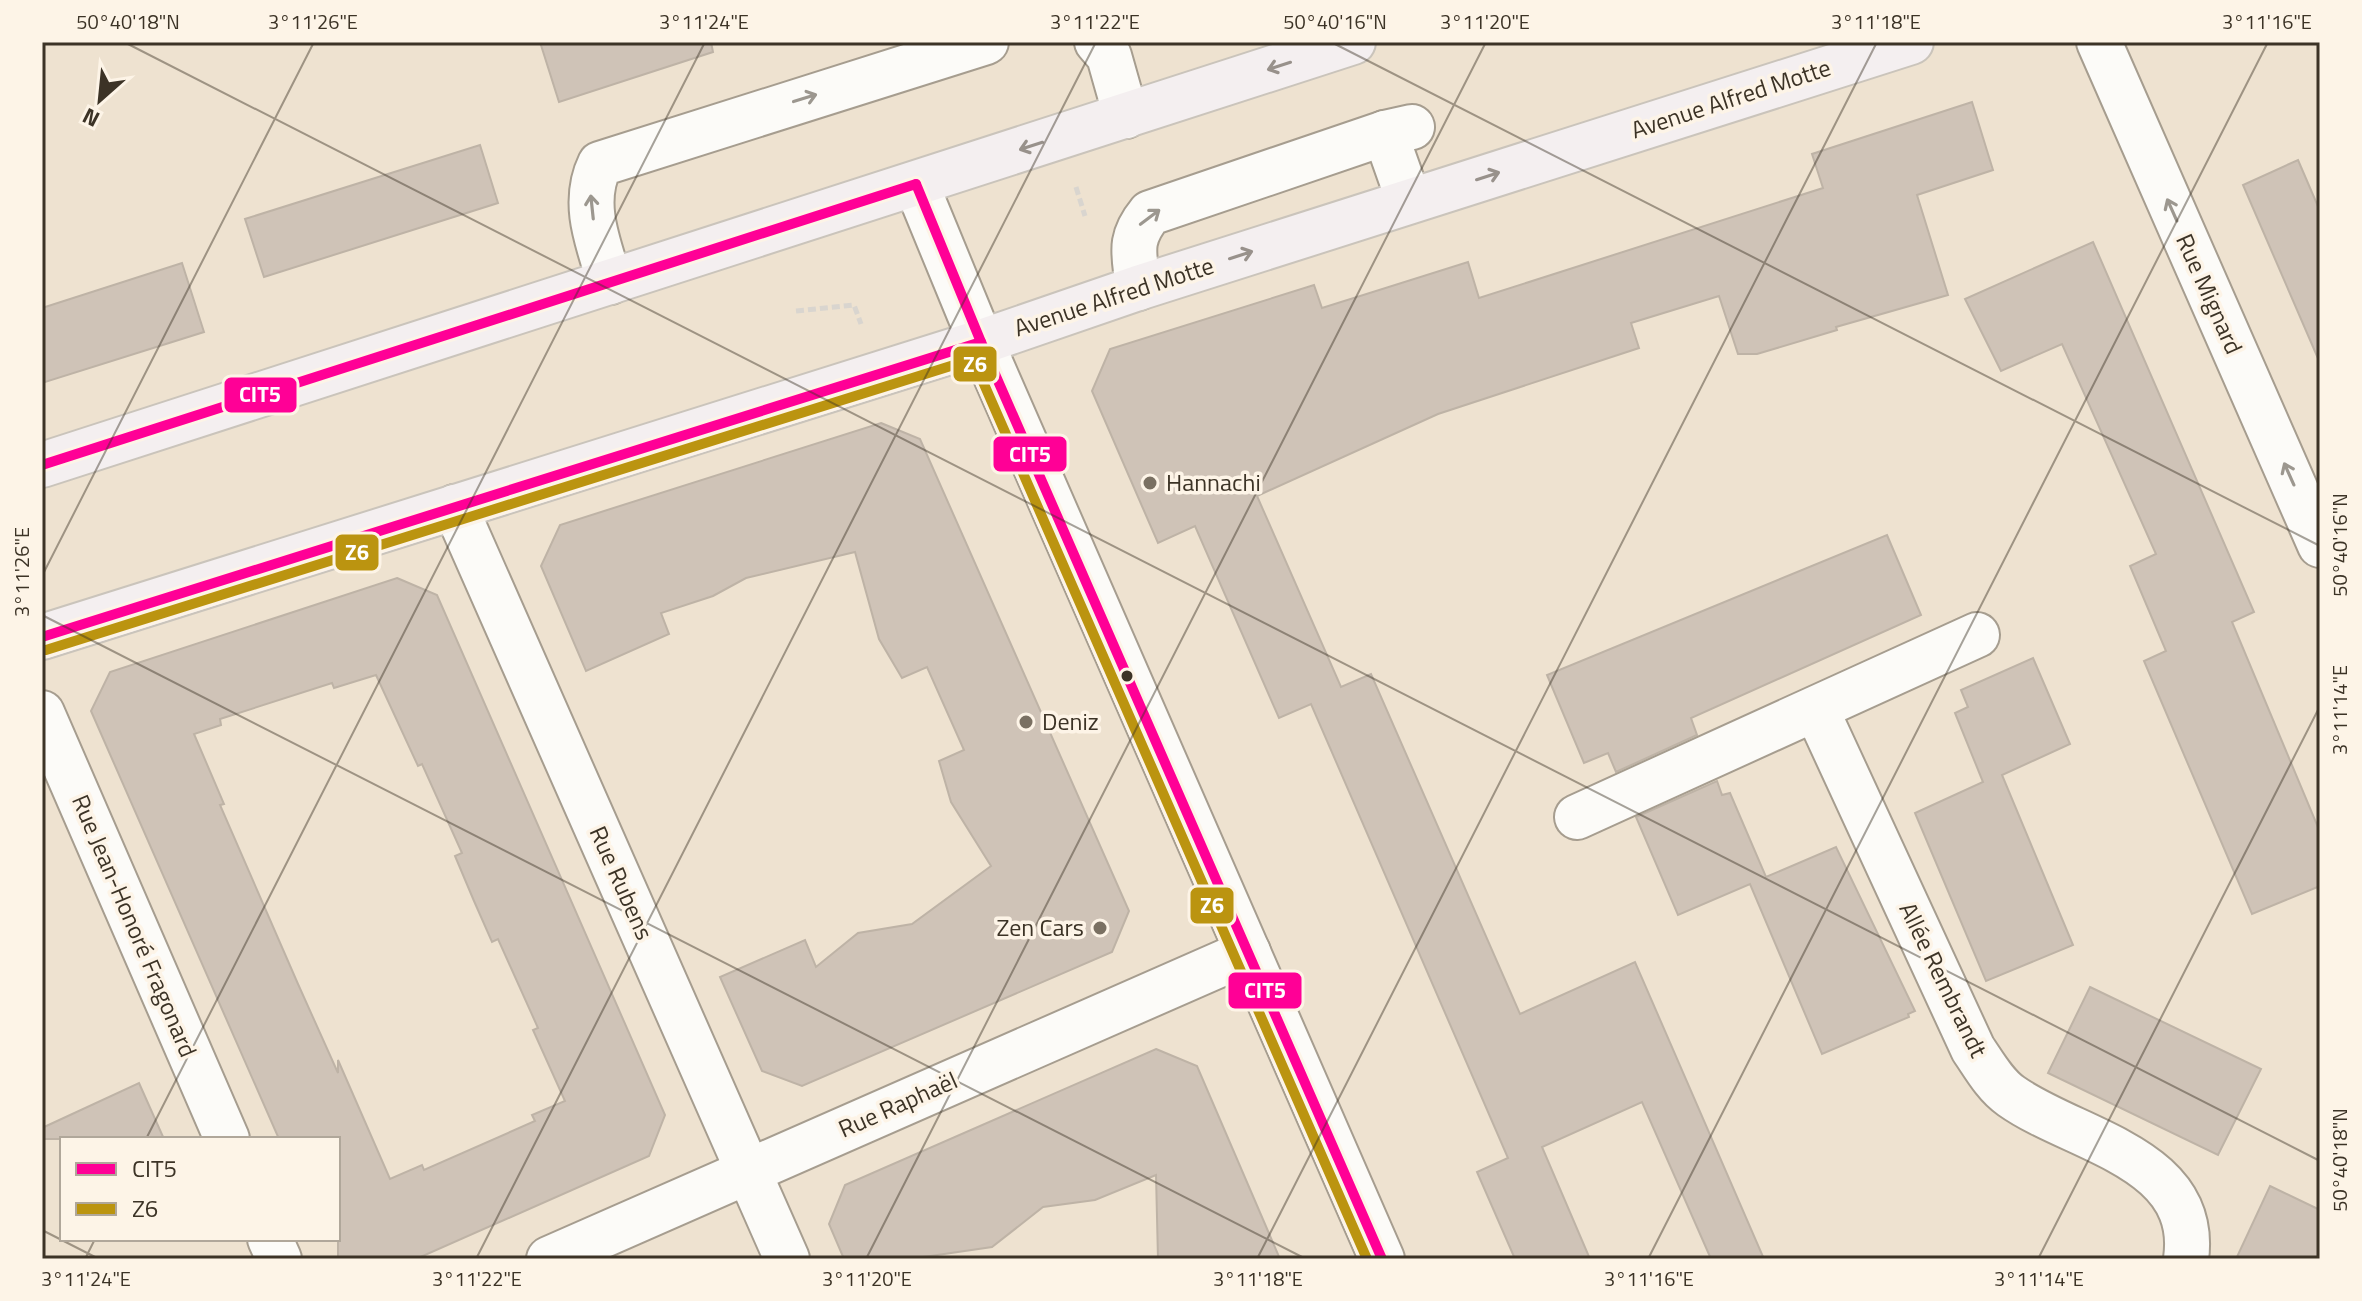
<svg xmlns="http://www.w3.org/2000/svg" width="2362" height="1301" font-family="'Titillium Web',sans-serif">
<style>
.building{fill:#cfc3b7;stroke:#beb3a6;stroke-width:2;fill-rule:evenodd}
.lines{fill:none;stroke-linecap:round;stroke-linejoin:round}
.minor-casing{stroke:#a69d8f;stroke-width:48}
.major-casing{stroke:#cac4bb;stroke-width:48}
.path{stroke:#d9d5cf;stroke-width:5;stroke-dasharray:8 4;stroke-linecap:butt}
.minor{stroke:#fcfbf8;stroke-width:44}
.major{stroke:#f4eff0;stroke-width:44}
.bus-1-casing{stroke:#fdf4e7;stroke-width:16}
.bus-2-casing{stroke:#fdf4e7;stroke-width:16}
.bus-1{stroke:#ff0096;stroke-width:10}
.bus-2{stroke:#bb9410;stroke-width:10}
.oneway{stroke:#98918b}
.oneway2{stroke:#9c978f}
.ticks{fill:none;stroke:#3c3326;stroke-width:2;stroke-opacity:0.45}
.poi-dot{fill:#7a7062;stroke:#fdf4e7;stroke-width:3}
.bus-dot{fill:#3c3326;stroke:#fdf4e7;stroke-width:3}
.labels{text-anchor:middle;stroke-width:7;stroke-linejoin:round;paint-order:stroke}
.street-label{font-size:24px;fill:#3c3326;stroke:#fdf4e7}
.poi-label{font-size:24px;fill:#3c3326;stroke:#fdf4e7;text-anchor:start}
.line-badge{stroke:#fdf4e7;stroke-width:3}
.badge-label{font-size:22px;text-anchor:middle;font-weight:bold;fill:#fff}
.neatline{fill:none;stroke:#3c3326;stroke-width:3}
.ticks-label{font-size:20px;text-anchor:middle;fill:#3c3326}
</style>
<rect width="100%" height="100%" fill="#eee2d0"/>
<g class="building">
<path d="M 540,42 L 711,42 L 713,52 L 559,102 Z"/>
<path d="M 1972,102 L 1993,170 L 1917,195 L 1948,295 L 1836,327 L 1837,330 L 1757,354 L 1738,354 L 1719,296 L 1631,323 L 1639,348 L 1438,414 L 1257,496 L 1341,687 L 1371,674 L 1520,1014 L 1635,962 L 1764,1259 L 1711,1259 L 1642,1102 L 1542,1147 L 1590,1259 L 1515,1259 L 1477,1172 L 1508,1158 L 1311,704 L 1279,718 L 1195,526 L 1158,543 L 1092,391 L 1110,349 L 1314,285 L 1322,308 L 1468,262 L 1479,298 L 1823,188 L 1812,154 Z"/>
<path d="M 480,145 L 498,203 L 264,277 L 245,219 Z"/>
<path d="M 2298,160 L 2320,211 L 2320,363 L 2243,185 Z"/>
<path d="M 2093,242 L 2254,612 L 2232,622 L 2320,832 L 2320,886 L 2252,914 L 2144,661 L 2166,651 L 2130,566 L 2156,554 L 2062,344 L 2001,371 L 1965,299 Z"/>
<path d="M 182,263 L 204,332 L 42,383 L 42,308 Z"/>
<path d="M 881,423 L 920,439 L 1129,911 L 1112,952 L 802,1086 L 762,1071 L 720,977 L 805,940 L 816,967 L 858,933 L 912,924 L 991,866 L 951,802 L 939,761 L 964,750 L 927,667 L 902,678 L 879,639 L 855,552 L 746,578 L 713,596 L 661,613 L 669,634 L 586,671 L 541,566 L 560,525 Z"/>
<path d="M 1887,535 L 1921,615 L 1691,718 L 1697,735 L 1616,772 L 1608,753 L 1584,763 L 1547,675 Z"/>
<path d="M 397,578 L 437,595 L 665,1115 L 649,1156 L 416,1259 L 338,1259 L 338,1139 L 279,1139 L 91,711 L 110,672 ZM 376,675 L 418,766 L 422,764 L 462,853 L 455,856 L 474,901 L 492,942 L 498,939 L 538,1028 L 533,1030 L 565,1101 L 532,1115 L 535,1121 L 424,1170 L 422,1165 L 390,1179 L 338,1060 L 338,1073 L 298,984 L 220,805 L 224,804 L 194,734 L 221,725 L 220,719 L 332,683 L 334,688 Z"/>
<path d="M 2033,658 L 2070,744 L 2002,775 L 2073,945 L 1986,981 L 1915,813 L 1983,782 L 1955,713 L 1968,707 L 1961,690 Z"/>
<path d="M 1717,781 L 1722,795 L 1730,793 L 1766,877 L 1836,847 L 1915,1011 L 1908,1014 L 1909,1017 L 1822,1054 L 1750,884 L 1678,915 L 1636,817 Z"/>
<path d="M 2090,987 L 2261,1069 L 2218,1155 L 2048,1073 Z"/>
<path d="M 1156,1049 L 1197,1066 L 1280,1259 L 1158,1259 L 1156,1175 L 1095,1200 L 1043,1207 L 992,1247 L 910,1259 L 844,1259 L 829,1224 L 845,1185 Z"/>
<path d="M 139,1083 L 164,1139 L 42,1139 L 42,1128 Z"/>
<path d="M 2270,1186 L 2320,1210 L 2320,1259 L 2236,1259 Z"/>
</g>
<g class="lines">
<defs>
<g id="minor">
<path d="M 1097,42 L 1109,56 L 1126,116"/>
<path d="M 2099,42 L 2320,545"/>
<path d="M 1385,133 L 1409,201"/>
<path d="M 916,184 L 981,342 L 1382,1259"/>
<path d="M 610,282 C 598,243 581,203 600,164 L 986,42"/>
<path d="M 1138,288 C 1135,255 1127,241 1150,213 L 1385,133 L 1412,127"/>
<path d="M 455,507 L 787,1259"/>
<path d="M 1816,709 L 1973,1049 C 1984,1065 1995,1085 2011,1096 C 2074,1141 2200,1157 2186,1259"/>
<path d="M 42,713 L 227,1139"/>
<path d="M 1577,817 L 1977,635"/>
<path d="M 270,1239 L 279,1259"/>
<path d="M 549,1259 L 1248,952"/>
</g>
<g id="major">
<path d="M 42,465 L 1353,42"/>
<path d="M 42,637 L 981,342 L 1138,288 L 1911,42"/>
</g>
</defs>
<use href="#minor" class="minor-casing"/>
<use href="#major" class="major-casing"/>
<g class="path">
<path d="M 1076,187 L 1085,216"/>
<path d="M 796,311 L 854,305 L 861,324"/>
</g>
<use href="#minor" class="minor"/>
<use href="#major" class="major"/>
<defs>
<g id="bus-1">
<path d="M 916,184 L 981,342 L 1382,1259"/>
<path d="M 42,465 L 916,184"/>
<path d="M 42,637 L 981,342"/>
</g>
<path id="bus-2" d="M 46,650 L 973,359 L 1367,1259"/>
</defs>
<use href="#bus-1" class="bus-1-casing"/>
<use href="#bus-2" class="bus-2-casing"/>
<use href="#bus-1" class="bus-1"/>
<use href="#bus-2" class="bus-2"/>
</g>
<defs><path id="oneway-shaft" d="M-6 0H5M1.5-3L5.5 0L1.5 3" fill="none" stroke-width="1.6" stroke-linecap="round" stroke-linejoin="round" transform="scale(2)"/></defs>
<g class="oneway">
<use href="#oneway-shaft" transform="translate(1279 66) rotate(162)"/>
<use href="#oneway-shaft" transform="translate(1031 146) rotate(162)"/>
<use href="#oneway-shaft" transform="translate(1488 176) rotate(-18)"/>
<use href="#oneway-shaft" transform="translate(1241 255) rotate(-18)"/>
</g>
<g class="oneway2">
<use href="#oneway-shaft" transform="translate(805 98) rotate(-17)"/>
<use href="#oneway-shaft" transform="translate(592 207) rotate(-96)"/>
<use href="#oneway-shaft" transform="translate(2172 210) rotate(-114)"/>
<use href="#oneway-shaft" transform="translate(1150 217) rotate(-37)"/>
<use href="#oneway-shaft" transform="translate(2289 474) rotate(-114)"/>
</g>
<path class="ticks" d="M 124,42 L 2320,1161M 1331,42 L 2320,546M 42,576 L 314,42M 42,615 L 1306,1259M 146,1139 L 705,42M 42,1230 L 99,1259M 85,1259 L 95,1239M 476,1259 L 1096,42M 866,1259 L 1486,42M 1257,1259 L 1877,42M 1648,1259 L 2268,42M 2038,1259 L 2320,706"/>
<g class="poi-dot">
<circle cx="1150" cy="483" r="8"/>
<circle cx="1026" cy="722" r="8"/>
<circle cx="1100" cy="928" r="8"/>
</g>
<circle class="bus-dot" cx="1127" cy="676" r="7"/>
<g class="labels">
<g class="street-label">
<text transform="translate(1731 99) rotate(-18)" y="8">Avenue Alfred Motte</text>
<text transform="translate(2209 294) rotate(66)" y="8">Rue Mignard</text>
<text transform="translate(1114 297) rotate(-18)" y="8">Avenue Alfred Motte</text>
<text transform="translate(621 883) rotate(66)" y="8">Rue Rubens</text>
<text transform="translate(134 926) rotate(67)" y="8">Rue Jean-Honoré Fragonard</text>
<text transform="translate(1943 980) rotate(64)" y="8">Allée Rembrandt</text>
<text transform="translate(898 1105) rotate(-24)" y="8">Rue Raphaël</text>
</g>
<g class="poi-label">
<text x="1166" y="491">Hannachi</text>
<text x="1042" y="730">Deniz</text>
<text x="1084" y="936" text-anchor="end">Zen Cars</text>
</g>
</g>
<g class="line-badge">
<rect x="952" y="345" width="46" height="38" rx="8" fill="#bb9410"/>
<rect x="223" y="376" width="75" height="38" rx="8" fill="#ff0096"/>
<rect x="992" y="435" width="76" height="38" rx="8" fill="#ff0096"/>
<rect x="334" y="533" width="46" height="39" rx="8" fill="#bb9410"/>
<rect x="1189" y="886" width="46" height="39" rx="8" fill="#bb9410"/>
<rect x="1227" y="971" width="76" height="39" rx="8" fill="#ff0096"/>
</g>
<g class="badge-label">
<text x="975" y="372">Z6</text>
<text x="260" y="402">CIT5</text>
<text x="1030" y="462">CIT5</text>
<text x="357" y="560">Z6</text>
<text x="1212" y="913">Z6</text>
<text x="1265" y="998">CIT5</text>
</g>
<rect width="2362" height="1301" fill="none" stroke="#fdf4e7" stroke-width="88"/>
<rect x="60" y="1137" width="280" height="104" fill="#fdf4e7" stroke="#b0a79a" stroke-width="2"/>
<rect x="76" y="1163" width="40" height="12" fill="#ff0096" stroke="#b0a79a" stroke-width="2"/>
<text x="132" y="1177" font-size="24" fill="#3c3326">CIT5</text>
<rect x="76" y="1203" width="40" height="12" fill="#bb9410" stroke="#b0a79a" stroke-width="2"/>
<text x="132" y="1217" font-size="24" fill="#3c3326">Z6</text>
<g transform="translate(100 100) rotate(207)" stroke="#fdf4e7" stroke-width="6" paint-order="stroke">
<path d="M0-6L14 30L0 20L-14 30Z" fill="#3c3326"/>
<text y="-12" font-size="22" font-weight="bold" text-anchor="middle" fill="#3c3326">N</text>
</g>
<rect x="44" y="44" width="2274" height="1213" class="neatline"/>
<g class="ticks-label">
<text x="128" y="29">50°40'18"N</text>
<text x="313" y="29">3°11'26"E</text>
<text x="704" y="29">3°11'24"E</text>
<text x="1095" y="29">3°11'22"E</text>
<text x="1335" y="29">50°40'16"N</text>
<text x="1485" y="29">3°11'20"E</text>
<text x="1876" y="29">3°11'18"E</text>
<text x="2267" y="29">3°11'16"E</text>
<text transform="translate(2340 545) rotate(-90)" y="7">50°40'16"N</text>
<text transform="translate(22 572) rotate(-90)" y="7">3°11'26"E</text>
<text transform="translate(2340 710) rotate(-90)" y="7">3°11'14"E</text>
<text transform="translate(2340 1160) rotate(-90)" y="7">50°40'18"N</text>
<text x="86" y="1286">3°11'24"E</text>
<text x="477" y="1286">3°11'22"E</text>
<text x="867" y="1286">3°11'20"E</text>
<text x="1258" y="1286">3°11'18"E</text>
<text x="1649" y="1286">3°11'16"E</text>
<text x="2039" y="1286">3°11'14"E</text>
</g>
</svg>
